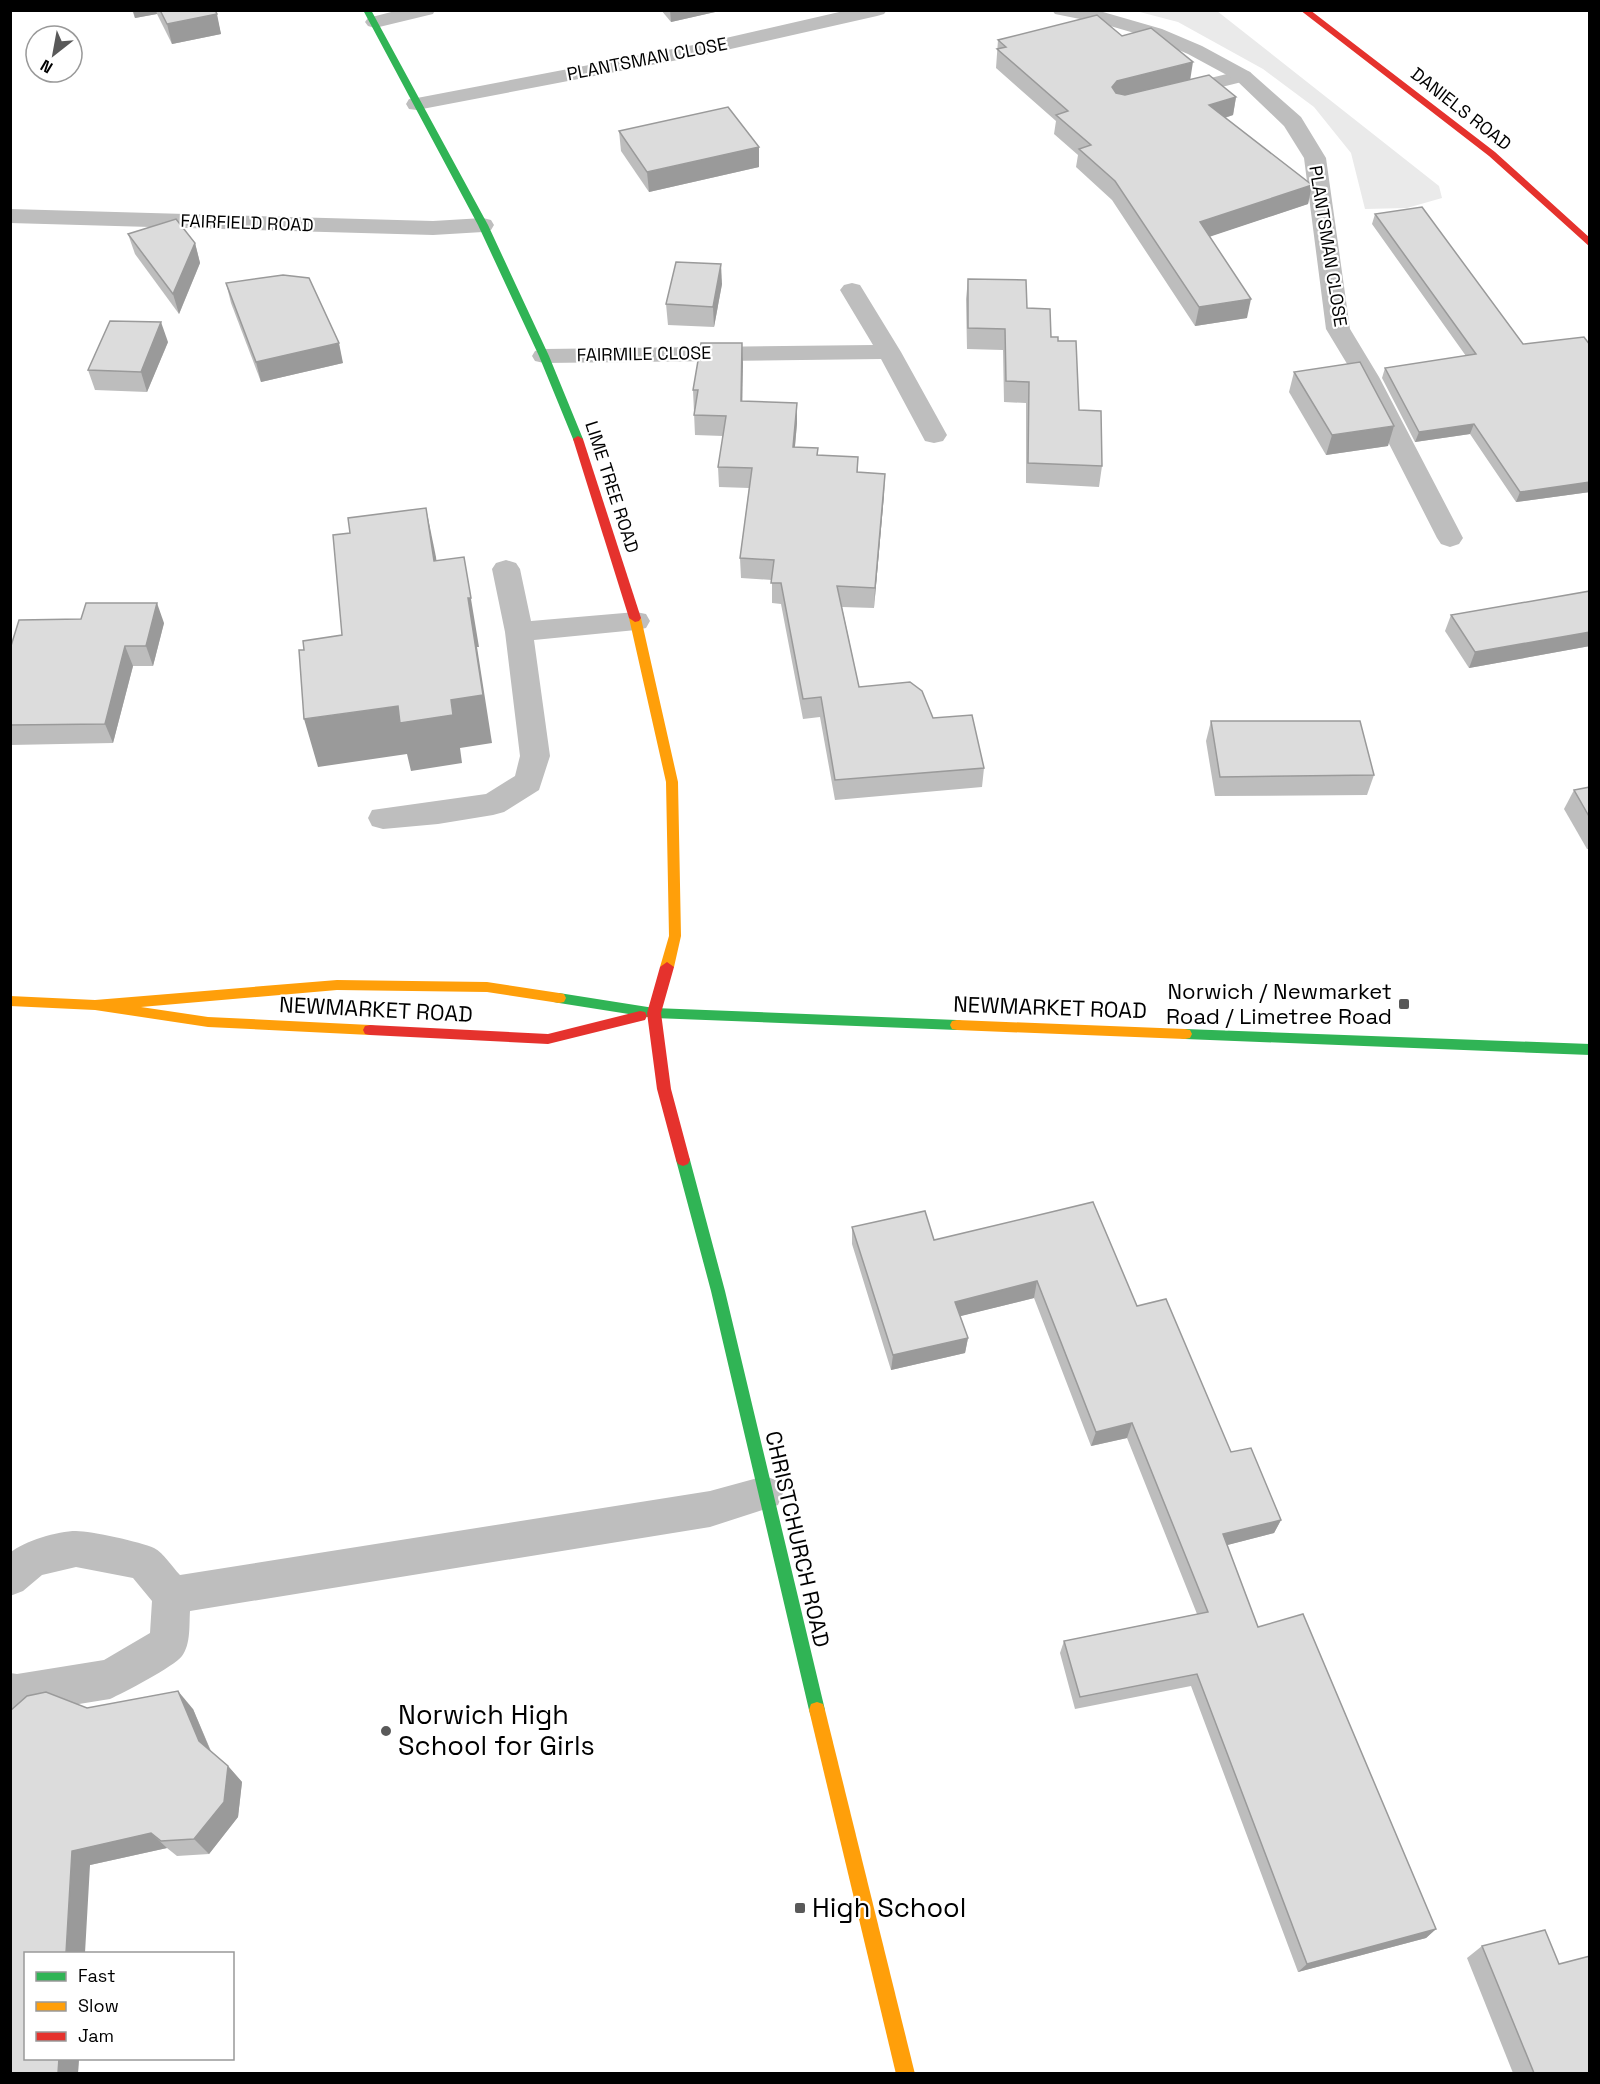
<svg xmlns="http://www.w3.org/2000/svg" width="1600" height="2084" font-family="'Space Grotesk',sans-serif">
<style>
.green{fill:#eaeaea}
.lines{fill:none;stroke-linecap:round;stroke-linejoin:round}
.lane{fill:#bebebe;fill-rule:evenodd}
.street{fill:#bebebe;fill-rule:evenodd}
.fast{fill:#30b455;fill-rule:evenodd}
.slow{fill:#ff9f0a;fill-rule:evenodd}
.jam{fill:#e5322d;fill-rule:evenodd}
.wall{fill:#bdbdbd}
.shaded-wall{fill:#9a9a9a}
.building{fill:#dcdcdc;stroke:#9a9a9a;stroke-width:1.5}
.poi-dot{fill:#595959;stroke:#fff;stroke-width:2}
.labels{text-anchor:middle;stroke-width:4.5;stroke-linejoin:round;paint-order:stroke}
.far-street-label{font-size:18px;fill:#000;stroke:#fff}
.poi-label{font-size:22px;fill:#000;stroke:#fff;text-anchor:end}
.street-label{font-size:22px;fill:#000;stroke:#fff}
.near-poi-label{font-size:27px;fill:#000;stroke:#fff;text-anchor:start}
</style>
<rect width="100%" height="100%" fill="#fff"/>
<path class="green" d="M 1136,11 L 1217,11 L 1439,186 L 1442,198 L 1407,208 L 1365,209 L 1351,153 L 1314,107 L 1263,69 L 1178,22 Z"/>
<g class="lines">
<g class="lane">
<path d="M 399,10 L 435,10 L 433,14 L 375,28 L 368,26 L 365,22 L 368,18 Z"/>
<path d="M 1243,70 L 1250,72 L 1253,76 L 1250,80 L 1177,98 L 1170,96 L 1167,92 L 1170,88 Z"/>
<path d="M 765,1476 L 778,1481 L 783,1493 L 778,1505 L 710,1527 L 190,1611 C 189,1625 191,1644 182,1656 C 175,1666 123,1693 110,1699 L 17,1714 L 10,1712 L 10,1673 L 17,1674 L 104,1660 L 150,1633 L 152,1601 L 133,1578 L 76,1567 L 42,1575 L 23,1591 L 10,1596 L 10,1553 C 24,1541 58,1531 76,1531 C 91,1531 141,1542 154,1548 C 164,1553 172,1567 180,1575 L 710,1491 Z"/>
</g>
<g class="street">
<path d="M 848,10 L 887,10 L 884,14 L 877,16 L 704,55 L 417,110 L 409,109 L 406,104 L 409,99 L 417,98 L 704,43 Z"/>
<path d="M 1052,10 L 1103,12 L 1162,29 L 1202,46 L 1250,72 L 1301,117 L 1326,158 L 1350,329 L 1379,377 L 1463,538 L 1459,544 L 1450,547 L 1441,544 L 1437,538 L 1355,377 L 1326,329 L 1304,158 L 1284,126 L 1236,80 L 1188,54 L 1148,37 L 1100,23 L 1055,14 Z"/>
<path d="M 10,209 L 433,221 L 483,218 L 491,220 L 494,225 L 491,230 L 483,232 L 433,235 L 10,223 Z"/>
<path d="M 852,283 L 860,285 L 901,352 L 947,435 L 943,441 L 934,443 L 925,441 L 881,359 L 544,363 L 535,361 L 532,356 L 535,351 L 544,349 L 873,345 L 840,290 L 844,285 Z"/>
<path d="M 506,560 L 516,563 L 520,569 L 531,621 L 636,612 L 646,614 L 650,621 L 646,628 L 636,630 L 534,640 L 550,756 L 539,790 L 504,812 L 493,815 L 438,824 L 383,829 L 372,826 L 368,818 L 372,810 L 486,794 L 515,776 L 520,756 L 505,632 L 492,569 L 496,563 Z"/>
</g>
<g class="fast">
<path d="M 363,10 L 371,10 L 488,225 L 549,356 L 583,439 L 582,441 L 574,441 L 573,439 L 539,356 L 478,225 Z"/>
<path d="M 559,993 L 654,1008 L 957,1020 L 962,1021 L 964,1025 L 962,1029 L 957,1030 L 654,1018 L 559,1003 L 554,1002 L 552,998 L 554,994 Z"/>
<path d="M 1185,1029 L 1590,1044 L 1590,1055 L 1185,1039 L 1180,1038 L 1178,1034 L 1180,1030 Z"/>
<path d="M 683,1154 L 688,1156 L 690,1160 L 725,1291 L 825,1710 L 823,1716 L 817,1718 L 811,1716 L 809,1710 L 711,1291 L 676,1160 L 678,1156 Z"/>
</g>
<g class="slow">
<path d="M 635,614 L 641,618 L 678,782 L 681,936 L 674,967 L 667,972 L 660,967 L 669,936 L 666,782 L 629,618 Z"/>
<path d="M 337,980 L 487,982 L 559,993 L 564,994 L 566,998 L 564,1002 L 559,1003 L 487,992 L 337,990 L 141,1007 L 208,1017 L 370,1025 L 375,1026 L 377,1030 L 375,1034 L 370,1035 L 208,1027 L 95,1010 L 10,1006 L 10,996 L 95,1000 Z"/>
<path d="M 957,1020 L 1185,1029 L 1190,1030 L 1192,1034 L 1190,1038 L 1185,1039 L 957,1030 L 952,1029 L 950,1025 L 952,1021 Z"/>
<path d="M 817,1702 L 823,1704 L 825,1710 L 915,2074 L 896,2074 L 809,1710 L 811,1704 Z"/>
</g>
<g class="jam">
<path d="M 1300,10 L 1310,10 L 1495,152 L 1590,238 L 1590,247 L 1489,156 Z"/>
<path d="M 578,436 L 583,439 L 641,618 L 639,621 L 635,622 L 629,618 L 573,439 Z"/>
<path d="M 667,962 L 674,967 L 661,1013 L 671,1089 L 690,1160 L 688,1164 L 683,1166 L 678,1164 L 676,1160 L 657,1089 L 647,1013 L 660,967 Z"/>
<path d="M 640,1011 L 645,1012 L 647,1016 L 645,1020 L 548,1044 L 370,1035 L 365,1034 L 363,1030 L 365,1026 L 370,1025 L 548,1034 Z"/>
</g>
</g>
<g class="wall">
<path d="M 132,10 L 215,10 L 221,34 L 172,44 L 157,14 L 135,18 Z"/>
<path d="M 661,10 L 724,10 L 671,22 Z"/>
<path d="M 1122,36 L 1190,79 L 1236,97 L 1233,115 L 1225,118 L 1312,185 L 1308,204 L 1210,236 L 1247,318 L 1195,326 L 1112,200 L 1076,167 L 1078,155 L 1054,134 L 1056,121 L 996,68 L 998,40 Z"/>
<path d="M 619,131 L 759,147 L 759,167 L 649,192 L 621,151 Z"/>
<path d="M 1375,214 L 1523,344 L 1590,345 L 1590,492 L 1516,502 L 1470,434 L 1415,442 L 1382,378 L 1385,368 L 1466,356 L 1372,224 Z"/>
<path d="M 128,234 L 195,243 L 200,263 L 179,314 L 135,254 Z"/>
<path d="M 968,279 L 1027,308 L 1051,337 L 1058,341 L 1079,410 L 1102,466 L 1099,487 L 1026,483 L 1026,403 L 1004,402 L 1003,350 L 967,349 L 966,299 Z"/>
<path d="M 226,283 L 343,363 L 261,382 L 231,303 Z"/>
<path d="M 722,284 L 714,327 L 668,325 L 666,304 Z"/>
<path d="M 168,342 L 147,392 L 95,390 L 88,370 Z"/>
<path d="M 742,343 L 742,401 L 797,403 L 797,423 L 795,447 L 818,448 L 818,455 L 858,457 L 858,472 L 884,495 L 874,608 L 842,607 L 859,687 L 933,718 L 984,768 L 982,787 L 835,800 L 820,717 L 803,719 L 781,604 L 772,603 L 772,580 L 741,578 L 740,558 L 749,488 L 719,487 L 718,467 L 723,436 L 695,435 L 693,390 Z"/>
<path d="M 1294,372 L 1388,446 L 1326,455 L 1289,392 Z"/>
<path d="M 1590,591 L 1590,646 L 1469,668 L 1445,631 L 1451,615 Z"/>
<path d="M 81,619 L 164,623 L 153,666 L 133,666 L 113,743 L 10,745 L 10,649 Z"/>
<path d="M 1211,721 L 1374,775 L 1367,795 L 1215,796 L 1206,741 Z"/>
<path d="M 1590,787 L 1590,849 L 1587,849 L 1564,809 L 1574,790 Z"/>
<path d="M 852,1227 L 934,1240 L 1137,1306 L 1231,1452 L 1281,1520 L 1274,1533 L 1227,1545 L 1258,1627 L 1436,1929 L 1426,1938 L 1298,1972 L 1191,1686 L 1075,1709 L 1060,1653 L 1064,1641 L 1197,1614 L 1127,1438 L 1091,1446 L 1034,1298 L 960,1316 L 968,1338 L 965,1353 L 891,1370 L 852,1244 Z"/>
<path d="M 87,1708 L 193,1709 L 211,1751 L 228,1766 L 242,1782 L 238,1817 L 209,1854 L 177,1856 L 167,1848 L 90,1865 L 26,2058 L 79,2058 L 78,2073 L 10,2073 Z"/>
<path d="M 1482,1946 L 1590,2073 L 1513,2073 L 1467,1958 Z"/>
</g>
<g class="shaded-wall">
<path d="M 133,10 L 156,10 L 157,14 L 135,18 Z"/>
<path d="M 670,10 L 724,10 L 671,22 Z"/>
<path d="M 217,14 L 221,34 L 172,44 L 167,24 Z"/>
<path d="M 1193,62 L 1190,81 L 1114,100 L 1112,87 L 1117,81 Z"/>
<path d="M 1236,97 L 1233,115 L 1205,124 L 1209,105 Z"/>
<path d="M 759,147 L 759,167 L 649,192 L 647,172 Z"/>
<path d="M 1312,185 L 1308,204 L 1197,241 L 1200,222 Z"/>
<path d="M 195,243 L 200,263 L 179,314 L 173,294 Z"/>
<path d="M 721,264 L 722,284 L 714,327 L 713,307 Z"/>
<path d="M 1251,299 L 1247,318 L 1195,326 L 1199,307 Z"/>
<path d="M 161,322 L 168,342 L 147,392 L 141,372 Z"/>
<path d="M 339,343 L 343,363 L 261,382 L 256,362 Z"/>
<path d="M 742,343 L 743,363 L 742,421 L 741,401 Z"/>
<path d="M 797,403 L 797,423 L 793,467 L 793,447 Z"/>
<path d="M 1474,424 L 1470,434 L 1415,442 L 1419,432 Z"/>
<path d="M 1394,426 L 1388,446 L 1326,455 L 1332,435 Z"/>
<path d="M 885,474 L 884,495 L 874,608 L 875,588 Z"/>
<path d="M 1590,482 L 1590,492 L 1516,502 L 1520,492 Z"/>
<path d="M 426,508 L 436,557 L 443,610 L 434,561 Z"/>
<path d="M 464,557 L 479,647 L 477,647 L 492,743 L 460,748 L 462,763 L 411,771 L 407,754 L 318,767 L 304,719 L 398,706 L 451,700 Z"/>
<path d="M 157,603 L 164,623 L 153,666 L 146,646 Z"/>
<path d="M 1590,632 L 1590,646 L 1469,668 L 1475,652 Z"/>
<path d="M 125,646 L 133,666 L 113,743 L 105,724 Z"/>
<path d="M 1037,1281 L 1034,1298 L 953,1318 L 955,1302 Z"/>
<path d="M 968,1338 L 965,1353 L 891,1370 L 893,1355 Z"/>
<path d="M 1132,1423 L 1127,1438 L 1091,1446 L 1096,1432 Z"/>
<path d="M 1281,1520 L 1274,1533 L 1216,1548 L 1223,1534 Z"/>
<path d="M 178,1691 L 193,1709 L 213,1757 L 199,1741 Z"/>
<path d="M 228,1766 L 242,1782 L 238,1817 L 209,1854 L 194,1839 Z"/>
<path d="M 151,1833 L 167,1848 L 90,1865 L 85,1953 L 66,1953 L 72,1851 Z"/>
<path d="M 1436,1929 L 1426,1938 L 1298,1972 L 1307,1964 Z"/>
<path d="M 59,2058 L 79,2058 L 78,2073 L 58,2073 Z"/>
</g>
<g class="building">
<path d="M 160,10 L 215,10 L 217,14 L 167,24 Z"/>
<path d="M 1097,15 L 1122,36 L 1151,28 L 1193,62 L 1117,81 L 1112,87 L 1116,93 L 1125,95 L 1209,75 L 1236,97 L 1209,105 L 1312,185 L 1200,222 L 1251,299 L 1199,307 L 1115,181 L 1079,149 L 1091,145 L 1056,115 L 1068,111 L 997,49 L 1006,47 L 998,40 Z"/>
<path d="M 728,107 L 759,147 L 647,172 L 619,131 Z"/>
<path d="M 1422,207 L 1523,344 L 1584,337 L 1590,345 L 1590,482 L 1520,492 L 1474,424 L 1419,432 L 1385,368 L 1476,354 L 1375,214 Z"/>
<path d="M 176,219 L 195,243 L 173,294 L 128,234 Z"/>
<path d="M 676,262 L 721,264 L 713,307 L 666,304 Z"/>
<path d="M 283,275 L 309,278 L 339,343 L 256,362 L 226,283 Z"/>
<path d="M 968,279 L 1026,280 L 1027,308 L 1050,309 L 1051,337 L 1058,337 L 1058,341 L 1076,341 L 1079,410 L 1101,411 L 1102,466 L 1028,463 L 1029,382 L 1006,381 L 1005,329 L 968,328 Z"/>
<path d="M 110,321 L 161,322 L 141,372 L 88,370 Z"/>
<path d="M 701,343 L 742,343 L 741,401 L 797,403 L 793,447 L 818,448 L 817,455 L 858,457 L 857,472 L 885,474 L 875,588 L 837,586 L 859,687 L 910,682 L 922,691 L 933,718 L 972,715 L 984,768 L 835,780 L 821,697 L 803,699 L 781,583 L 771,583 L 774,560 L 740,558 L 752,468 L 718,467 L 726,416 L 694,415 L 698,390 L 693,390 Z"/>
<path d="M 1360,362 L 1394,426 L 1332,435 L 1294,372 Z"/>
<path d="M 426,508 L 434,561 L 464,557 L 471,598 L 468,598 L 483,695 L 451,700 L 453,715 L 400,723 L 398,706 L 304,719 L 299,650 L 304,650 L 303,641 L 342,635 L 333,535 L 350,533 L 348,518 Z"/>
<path d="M 1590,591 L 1590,632 L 1475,652 L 1451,615 Z"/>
<path d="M 86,603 L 157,603 L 146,646 L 125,646 L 105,724 L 10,725 L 10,649 L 19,620 L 81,619 Z"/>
<path d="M 1211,721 L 1360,721 L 1374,775 L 1220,777 Z"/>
<path d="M 1590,787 L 1590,818 L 1574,790 Z"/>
<path d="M 1093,1202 L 1137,1306 L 1166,1299 L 1231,1452 L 1251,1448 L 1281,1520 L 1223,1534 L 1258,1627 L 1303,1614 L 1436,1929 L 1307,1964 L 1197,1674 L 1080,1697 L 1064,1641 L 1208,1612 L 1132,1423 L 1096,1432 L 1037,1281 L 955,1302 L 968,1338 L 893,1355 L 852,1227 L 925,1211 L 934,1240 Z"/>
<path d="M 178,1691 L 199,1741 L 228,1766 L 224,1802 L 194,1839 L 161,1841 L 151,1833 L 72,1851 L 66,1953 L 26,1953 L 26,2058 L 59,2058 L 58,2073 L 10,2073 L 10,1711 L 27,1696 L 46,1692 L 87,1708 Z"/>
<path d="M 1545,1930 L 1559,1964 L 1590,1956 L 1590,2073 L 1534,2073 L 1482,1946 Z"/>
</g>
<g class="poi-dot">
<rect x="1398" y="998" width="12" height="12" rx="3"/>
<circle cx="386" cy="1731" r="6"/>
<rect x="794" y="1902" width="12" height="12" rx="3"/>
</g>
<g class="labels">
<g class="far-street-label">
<text transform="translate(647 59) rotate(-11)" y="6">PLANTSMAN CLOSE</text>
<text transform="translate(1461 109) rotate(38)" y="6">DANIELS ROAD</text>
<text transform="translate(247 223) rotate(2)" y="6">FAIRFIELD ROAD</text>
<text transform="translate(1328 246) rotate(81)" y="6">PLANTSMAN CLOSE</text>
<text transform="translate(644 354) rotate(-1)" y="6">FAIRMILE CLOSE</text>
<text transform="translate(612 487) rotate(72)" y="6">LIME TREE ROAD</text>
</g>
<g class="poi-label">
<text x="1392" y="999">Norwich / Newmarket<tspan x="1392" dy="25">Road / Limetree Road</tspan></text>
</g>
<g class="street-label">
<text transform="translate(1050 1007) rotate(2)" y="8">NEWMARKET ROAD</text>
<text transform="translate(376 1009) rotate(3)" y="8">NEWMARKET ROAD</text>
<text transform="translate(798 1539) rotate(77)" y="8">CHRISTCHURCH ROAD</text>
</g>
<g class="near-poi-label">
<text x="398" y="1724">Norwich High<tspan x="398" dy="31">School for Girls</tspan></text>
<text x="812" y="1917">High School</text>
</g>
</g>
<rect width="1600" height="2084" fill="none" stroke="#000000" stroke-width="24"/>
<rect x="24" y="1952" width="210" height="108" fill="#ffffff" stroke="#999999" stroke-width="1.5"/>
<rect x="36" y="1972" width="30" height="9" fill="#30b455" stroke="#999999" stroke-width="1.5"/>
<text x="78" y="1982" font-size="18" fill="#000000">Fast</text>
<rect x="36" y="2002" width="30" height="9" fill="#ff9f0a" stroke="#999999" stroke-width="1.5"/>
<text x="78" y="2012" font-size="18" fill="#000000">Slow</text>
<rect x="36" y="2032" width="30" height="9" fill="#e5322d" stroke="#999999" stroke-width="1.5"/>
<text x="78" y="2042" font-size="18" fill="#000000">Jam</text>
<g transform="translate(54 54) rotate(211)"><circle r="28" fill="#ffffff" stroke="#999999" stroke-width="1.5"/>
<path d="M0-4.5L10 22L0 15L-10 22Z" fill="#595959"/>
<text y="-9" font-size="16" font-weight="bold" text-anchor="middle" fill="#000000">N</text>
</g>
</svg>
